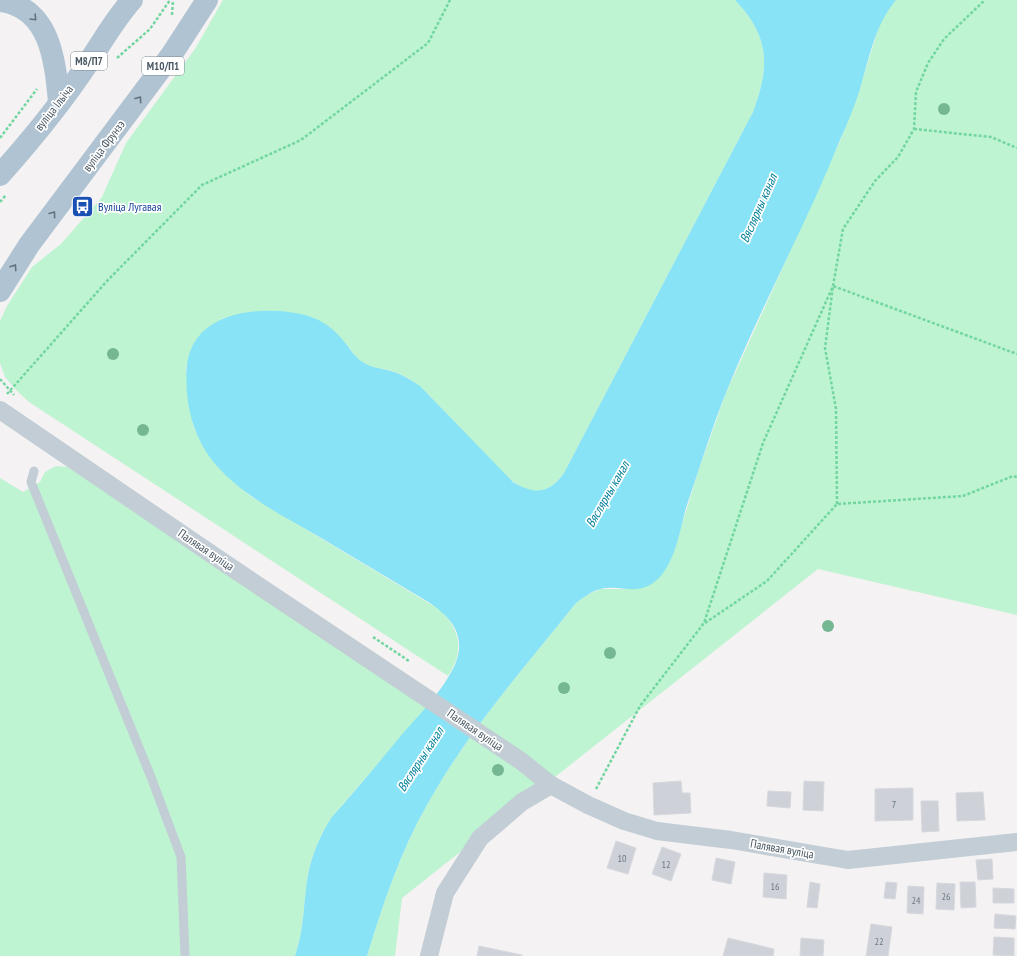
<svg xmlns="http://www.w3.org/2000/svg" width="1017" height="956" font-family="'PT Sans Narrow',sans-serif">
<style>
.green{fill:#bef4d1}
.water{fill:#87e3f5}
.building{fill:#ced2d8;stroke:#d6d8de}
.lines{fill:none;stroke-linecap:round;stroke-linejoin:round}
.path{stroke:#72d6a0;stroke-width:2.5;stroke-dasharray:3 2;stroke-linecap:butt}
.service{stroke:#c2cdd5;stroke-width:9}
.minor{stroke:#c2cdd5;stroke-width:18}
.primary{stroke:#b0c3d3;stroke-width:22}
.tree{fill:#76b793}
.oneway{stroke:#62727e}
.labels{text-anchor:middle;stroke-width:3.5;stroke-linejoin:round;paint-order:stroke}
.number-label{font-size:10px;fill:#6a7680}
.shield{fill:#fff;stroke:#7f8991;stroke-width:1}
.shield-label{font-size:11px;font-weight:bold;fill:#485762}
.street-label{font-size:12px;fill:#485762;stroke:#fff}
.transit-label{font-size:12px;fill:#164399;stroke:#fff;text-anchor:start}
.water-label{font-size:13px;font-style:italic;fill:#03819a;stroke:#fff}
</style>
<rect width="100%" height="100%" fill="#f4f2f2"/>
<g class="green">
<path d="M 223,0 L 735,0 C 770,36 770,67 753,112 L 564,473 C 556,483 546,494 532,491 C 501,485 446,408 419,386 C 411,379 402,374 392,371 C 381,368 370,368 360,361 C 355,357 351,350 347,345 L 275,311 L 242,314 L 223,318 L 206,330 L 186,367 L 188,397 L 194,428 L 211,458 L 223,472 L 250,496 L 442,611 C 461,633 464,651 448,676 L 29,402 L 16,390 L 5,377 L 0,363 L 0,321 L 7,306 L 32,267 L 61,244 L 102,197 L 126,143 L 195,49 Z"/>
<path d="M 896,0 L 1017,0 L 1017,615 L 818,569 L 402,898 L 395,956 L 367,956 C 383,904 400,852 427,805 C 468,731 524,668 576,603 L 587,595 L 601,589 L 637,589 L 667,566 L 674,551 L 698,472 L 726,393 L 840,141 L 858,94 L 879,26 L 887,10 Z"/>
<path d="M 56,466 L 68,467 L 431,702 L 331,818 C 320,836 312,854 308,875 C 303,903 305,927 295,956 L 0,956 L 0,478 L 23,492 L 40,482 L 45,472 Z"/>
</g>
<path class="water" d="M 735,0 L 896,0 C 874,26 869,60 859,92 C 854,108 847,124 840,140 C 800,240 745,334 710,436 C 702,460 694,484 686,508 C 680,531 675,561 659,578 C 639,598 622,584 601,589 C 591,591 583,598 576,603 C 524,668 468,731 427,805 C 400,852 383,904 367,956 L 295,956 C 305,927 303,903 308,875 C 312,854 320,836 331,818 C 356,790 380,761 404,732 C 422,712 442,691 454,667 C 457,660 460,651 459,643 C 458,625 444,613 430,603 C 392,580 354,558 316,535 C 278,513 239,494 211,459 C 197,440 189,417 187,393 C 186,377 185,360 193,345 C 212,309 266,307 301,314 C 320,318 334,328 346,344 C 351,350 354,356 361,361 C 370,368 381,368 391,371 C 402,374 411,380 420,386 L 513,482 C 535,495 549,494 564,473 L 753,112 C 770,67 770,36 735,0 Z"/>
<g class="building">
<path d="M 681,781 L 682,793 L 690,793 L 691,813 L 654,815 L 653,783 Z"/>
<path d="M 804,781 L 824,782 L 823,811 L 803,810 Z"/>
<path d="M 913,788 L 913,820 L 875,821 L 875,789 Z"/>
<path d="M 768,791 L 791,792 L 790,808 L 767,806 Z"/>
<path d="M 983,792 L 985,820 L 957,821 L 956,793 Z"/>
<path d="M 921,801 L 938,801 L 939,831 L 922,832 Z"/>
<path d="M 616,841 L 636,848 L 628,874 L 607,868 Z"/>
<path d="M 662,847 L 681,854 L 671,881 L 652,874 Z"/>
<path d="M 716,858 L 735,862 L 731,884 L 712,880 Z"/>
<path d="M 992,859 L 993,879 L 978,880 L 976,860 Z"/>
<path d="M 764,873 L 787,875 L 786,899 L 763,897 Z"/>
<path d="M 810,882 L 820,884 L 817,908 L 807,907 Z"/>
<path d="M 886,882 L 897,883 L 895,899 L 884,898 Z"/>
<path d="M 960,882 L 975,882 L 976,907 L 961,908 Z"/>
<path d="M 937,883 L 955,884 L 954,910 L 936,909 Z"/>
<path d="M 908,886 L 924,887 L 923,914 L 907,913 Z"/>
<path d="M 993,888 L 1014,889 L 1014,903 L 993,903 Z"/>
<path d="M 995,914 L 1016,916 L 1015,929 L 994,928 Z"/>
<path d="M 871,924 L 892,927 L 888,956 L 866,956 Z"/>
<path d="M 994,937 L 1014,938 L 1014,956 L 993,955 Z"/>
<path d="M 728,938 L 774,949 L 773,956 L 723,956 Z"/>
<path d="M 801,938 L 824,940 L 823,956 L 800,956 Z"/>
<path d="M 479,946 L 522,955 L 522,956 L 477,956 Z"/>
</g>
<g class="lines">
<g class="path">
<path d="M 172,15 L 173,0"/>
<path d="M 117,58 L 150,29 L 170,0"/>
<path d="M 914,129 L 991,137 L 1017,148"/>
<path d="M 0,138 L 37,89"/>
<path d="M 0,202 L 6,195"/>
<path d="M 0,379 L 14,395"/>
<path d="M 7,394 L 107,281 L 202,185 L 301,140 L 428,43 L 450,0"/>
<path d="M 837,504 L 836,409 L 825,348 L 833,286 L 1017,354"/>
<path d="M 705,623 L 767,581 L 837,504 L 963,496 L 1013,476 L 1017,477"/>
<path d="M 373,637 L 409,661"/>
<path d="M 596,789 L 640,706 L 704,623 L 763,443 L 833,286 L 843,229 L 875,181 L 898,157 L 914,129 L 916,92 L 928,63 L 944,39 L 985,0"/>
</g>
<path class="service" d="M 34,471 L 31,482 L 151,777 L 181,857 L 185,956"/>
<g class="minor">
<path d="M 0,410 L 226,564 L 521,761 L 551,785 L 588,805 L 624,821 L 657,831 L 731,840 L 848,860 L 1017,842"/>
<path d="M 429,956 L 445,893 L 480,838 L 522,802 L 551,785"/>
</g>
<g class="primary">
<path d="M 0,1 C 50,7 56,62 59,103"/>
<path d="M 0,175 C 32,139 64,100 90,60 C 104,39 115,19 132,0"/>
<path d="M 0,291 L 29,245 L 172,54 L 207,0"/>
</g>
</g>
<g class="tree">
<circle cx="944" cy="109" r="6"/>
<circle cx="113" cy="354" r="6"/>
<circle cx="143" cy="430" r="6"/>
<circle cx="828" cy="626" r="6"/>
<circle cx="610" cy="653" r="6"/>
<circle cx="564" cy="688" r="6"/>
<circle cx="498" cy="770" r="6"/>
</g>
<defs><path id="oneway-chevron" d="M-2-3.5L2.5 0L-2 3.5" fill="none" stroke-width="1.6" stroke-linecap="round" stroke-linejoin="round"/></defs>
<g class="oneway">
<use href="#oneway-chevron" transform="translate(34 18) rotate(46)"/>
<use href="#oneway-chevron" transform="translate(139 99) rotate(-54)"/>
<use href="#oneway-chevron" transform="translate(53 214) rotate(-53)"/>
<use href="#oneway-chevron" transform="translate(14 267) rotate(-56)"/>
</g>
<defs>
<symbol id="bus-square" viewBox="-11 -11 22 22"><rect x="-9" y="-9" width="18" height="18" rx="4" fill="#1a4fb4" stroke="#fff"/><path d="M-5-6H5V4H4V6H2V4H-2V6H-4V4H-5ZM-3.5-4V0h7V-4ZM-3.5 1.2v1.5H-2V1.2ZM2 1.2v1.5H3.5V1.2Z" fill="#fff"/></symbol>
</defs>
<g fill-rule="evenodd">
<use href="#bus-square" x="70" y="194" width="25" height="25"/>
</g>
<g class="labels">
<g class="number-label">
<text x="894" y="808">7</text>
<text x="622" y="862">10</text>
<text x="666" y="868">12</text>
<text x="775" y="890">16</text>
<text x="946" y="900">26</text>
<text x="916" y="904">24</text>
<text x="879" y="945">22</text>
</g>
<g class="shield">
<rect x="71" y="52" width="36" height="18" rx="3"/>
<rect x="142" y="57" width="42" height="18" rx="3"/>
</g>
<g class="shield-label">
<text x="89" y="65">М8/П7</text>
<text x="163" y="70">М10/П1</text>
</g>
<g class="street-label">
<text transform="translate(54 108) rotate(-52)" y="4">вуліца Ільіча</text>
<text transform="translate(104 146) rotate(-53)" y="4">вуліца Фрунзэ</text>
<text transform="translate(206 550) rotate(34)" y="4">Палявая вуліца</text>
<text transform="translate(475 730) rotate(34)" y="4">Палявая вуліца</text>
<text transform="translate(782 849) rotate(10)" y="4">Палявая вуліца</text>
</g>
<g class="transit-label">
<text x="98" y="211">Вуліца Лугавая</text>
</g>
<g class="water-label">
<text transform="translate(758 208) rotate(-66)" y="5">Вяслярны канал</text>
<text transform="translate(607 494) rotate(-60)" y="5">Вяслярны канал</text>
<text transform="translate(420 759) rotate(-57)" y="5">Вяслярны канал</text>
</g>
</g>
</svg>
